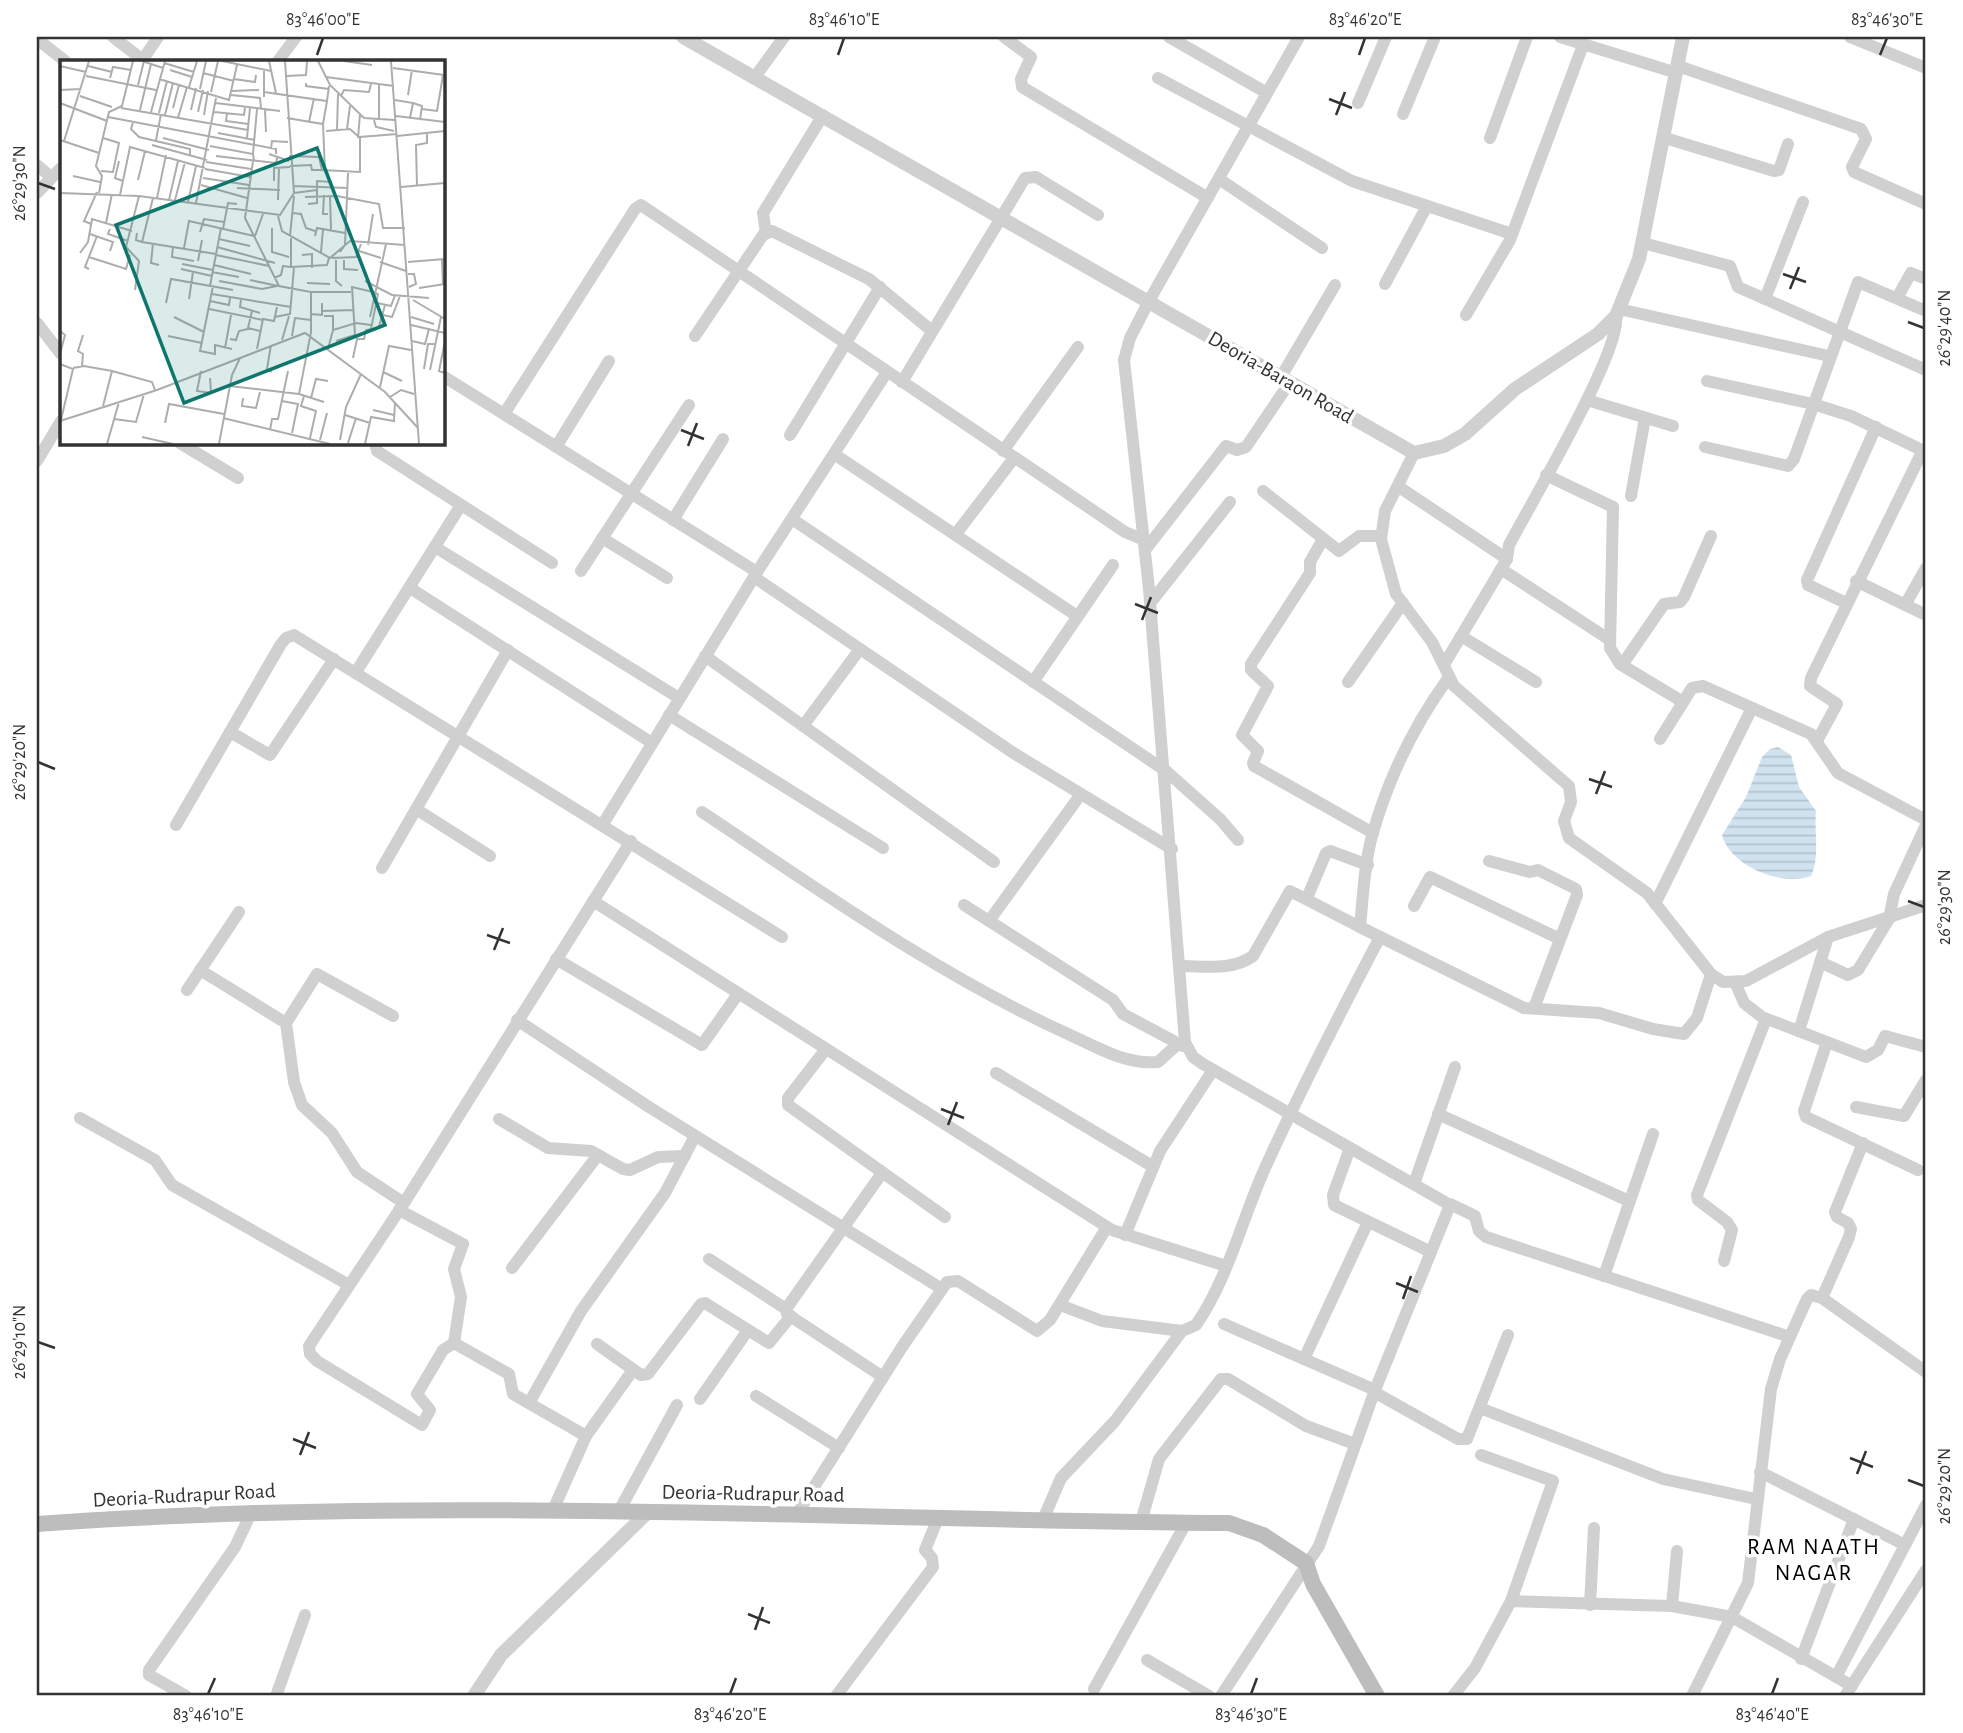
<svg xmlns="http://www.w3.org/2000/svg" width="1963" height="1733" font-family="'Alegreya Sans',sans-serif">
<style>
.water{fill:url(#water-rules)}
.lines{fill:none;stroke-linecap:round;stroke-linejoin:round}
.minor{stroke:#d0d0d0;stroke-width:12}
.tertiary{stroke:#d0d0d0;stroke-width:14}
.secondary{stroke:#bdbdbd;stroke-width:16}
.ticks{fill:none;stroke:#333;stroke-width:2.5}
.labels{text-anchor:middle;stroke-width:7;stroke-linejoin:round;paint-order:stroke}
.street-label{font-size:21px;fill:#333;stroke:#fff}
.neighbourhood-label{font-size:23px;letter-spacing:2px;fill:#000;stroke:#fff}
.inset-road{fill:none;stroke:#adadad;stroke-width:2}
.view{fill:#0f766e;fill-opacity:0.15;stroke:#0f766e;stroke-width:3.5}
.inset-edge{fill:none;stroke:#333;stroke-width:3.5}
.neatline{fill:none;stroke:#333;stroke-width:2.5}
.ticks-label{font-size:18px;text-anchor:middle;fill:#333}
</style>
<defs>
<pattern id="water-rules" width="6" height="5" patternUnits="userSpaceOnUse" patternTransform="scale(1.75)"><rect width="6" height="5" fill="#cfe2ee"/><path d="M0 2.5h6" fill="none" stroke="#b2c2cd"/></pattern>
</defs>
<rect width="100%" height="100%" fill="#fff"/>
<path class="water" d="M 1778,747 L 1791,755 L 1799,787 L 1816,811 C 1814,832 1820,857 1811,876 C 1782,887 1730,866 1722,835 L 1746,797 L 1762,757 L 1770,749 Z"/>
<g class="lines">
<g class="minor">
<path d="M 113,37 L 143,60"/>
<path d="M 1004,37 L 1031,57 L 1021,79 L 1022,87 L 1208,198"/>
<path d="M 1169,37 L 1267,93"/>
<path d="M 1560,37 L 1677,73"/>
<path d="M 1850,37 L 1926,68"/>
<path d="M 37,39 L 65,61"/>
<path d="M 142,61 L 158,37"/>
<path d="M 278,61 L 296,37"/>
<path d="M 1678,66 L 1861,129 L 1866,139 L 1852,167 L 1854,172 L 1926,204"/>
<path d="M 755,77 L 784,37"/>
<path d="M 1158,78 L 1352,181 L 1512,234"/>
<path d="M 1358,103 L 1386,37"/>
<path d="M 1403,114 L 1435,37"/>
<path d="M 1490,138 L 1527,37"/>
<path d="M 1665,138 L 1774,171 L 1779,170 L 1788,144"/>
<path d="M 37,165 L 51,177"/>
<path d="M 1219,179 L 1322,248"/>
<path d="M 37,193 L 61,168"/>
<path d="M 766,233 L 763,213 L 823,115"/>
<path d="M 1643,243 L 1730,266 L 1738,287 L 1926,370"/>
<path d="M 1385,284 L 1427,206"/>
<path d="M 1897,298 L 1911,273 L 1926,279"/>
<path d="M 1765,299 L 1803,202"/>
<path d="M 1619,309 L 1829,356"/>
<path d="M 1466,315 L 1510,240 L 1583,45"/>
<path d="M 37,323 L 61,354"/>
<path d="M 695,336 L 763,235 L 772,231 L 869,279 L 932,331"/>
<path d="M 443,376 L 757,572"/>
<path d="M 1281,377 L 1335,285"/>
<path d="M 1707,381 L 1813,404 L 1851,416 L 1926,452"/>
<path d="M 902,382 L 1025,178 L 1036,177 L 1098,215"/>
<path d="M 1587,400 L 1673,426"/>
<path d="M 504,414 L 635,209 L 641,205 L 1125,532 L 1144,540"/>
<path d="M 790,435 L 880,287"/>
<path d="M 180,443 L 238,478"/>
<path d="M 375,443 L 377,451 L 552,563"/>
<path d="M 556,447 L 609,361"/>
<path d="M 1705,447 L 1788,466 L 1794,459 L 1858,282 L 1926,311"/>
<path d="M 1003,451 L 1078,347"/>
<path d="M 1414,453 L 1385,511 L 1381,539 L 1396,594 L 1432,642 L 1454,686 L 1569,786 L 1571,802 L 1564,821 L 1569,838 L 1647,893 L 1711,974 L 1723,982 L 1746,981 L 1828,937 L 1926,905"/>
<path d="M 834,454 L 1077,616"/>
<path d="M 37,461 L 61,421"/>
<path d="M 1546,475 L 1613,507 L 1610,648 L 1620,664 L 1683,702"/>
<path d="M 1399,487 L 1507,559"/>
<path d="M 1263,491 L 1339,551 L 1359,536 L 1381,536"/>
<path d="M 1631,496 L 1645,418"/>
<path d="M 792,519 L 1166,771 L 1220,819 L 1238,840"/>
<path d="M 673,520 L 723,439"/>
<path d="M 955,535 L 1014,458"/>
<path d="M 602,538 L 667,578"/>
<path d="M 1323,539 L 1310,562 L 1310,573 L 1251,664 L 1251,670 L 1268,686 L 1242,735 L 1258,751 L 1253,763 L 1254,766 L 1373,833"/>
<path d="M 435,547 L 679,698"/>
<path d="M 1145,550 L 1226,446 L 1237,450 L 1246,447 L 1290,382"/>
<path d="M 1501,569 L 1610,640"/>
<path d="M 581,571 L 689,405"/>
<path d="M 754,577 L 1015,754 L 1172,849"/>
<path d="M 1856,581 L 1926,615"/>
<path d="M 410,588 L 652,743"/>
<path d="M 1151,602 L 1230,502"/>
<path d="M 1846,603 L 1808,585 L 1807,580 L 1876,427"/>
<path d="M 1905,605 L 1926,568"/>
<path d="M 1461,636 L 1536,682"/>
<path d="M 705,656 L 994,862"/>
<path d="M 1445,663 L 1507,559 L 1509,545 C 1530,505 1622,350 1616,316"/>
<path d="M 1622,665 L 1664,604 L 1680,602 L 1684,597 L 1711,536"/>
<path d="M 356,672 L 461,505"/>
<path d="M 1449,677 C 1414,725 1388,779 1372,836 C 1364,865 1363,898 1360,927 L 1524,1008 L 1599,1013 L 1653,1029 L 1684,1034 L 1697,1018 L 1711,974"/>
<path d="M 1033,682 L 1113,565"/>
<path d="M 1348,682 L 1403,603"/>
<path d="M 669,715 L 883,848"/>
<path d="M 803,726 L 860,649"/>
<path d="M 230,732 L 270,755 L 334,659"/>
<path d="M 1660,739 L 1692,688 L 1703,686 L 1811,734 L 1838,773 L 1926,820"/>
<path d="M 1817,741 L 1837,704 L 1810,686 L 1811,678 L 1923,450"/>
<path d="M 416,809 L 490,856"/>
<path d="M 702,812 C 821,891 938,975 1068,1034 C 1097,1047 1125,1065 1158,1062 L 1179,1043"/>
<path d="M 603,824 L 757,572 L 887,372"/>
<path d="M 176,825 L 281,644 L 286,638 L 294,635 L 782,937"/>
<path d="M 1489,861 L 1530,872 L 1538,870 L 1576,889 L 1577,895 L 1534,1008"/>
<path d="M 382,868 L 508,650"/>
<path d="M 1307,898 L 1326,853 L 1330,851 L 1368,865"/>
<path d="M 593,901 L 1112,1230 L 1226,1266"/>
<path d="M 1655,904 L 1752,708"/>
<path d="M 964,905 L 1113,1000 L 1123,1014 L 1183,1046"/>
<path d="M 1414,906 L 1430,877 L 1560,939"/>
<path d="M 989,921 L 1081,794"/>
<path d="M 556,959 L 702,1045 L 738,994"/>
<path d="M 1820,962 L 1848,975 L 1858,970 L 1889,919 L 1894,894 L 1926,825"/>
<path d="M 1180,966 C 1205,966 1232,971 1253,956 L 1290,891 L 1360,927"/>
<path d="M 200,970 L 286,1023 L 294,1082 L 302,1105 L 332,1133 L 357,1172 L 404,1203"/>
<path d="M 1735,982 L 1744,1003 L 1762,1017 L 1866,1057 L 1878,1050 L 1885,1036 L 1926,1047"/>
<path d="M 187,990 L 239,912"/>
<path d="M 517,1020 L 649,1107 L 942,1289"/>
<path d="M 286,1023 L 317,974 L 393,1016"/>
<path d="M 1799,1031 L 1828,937"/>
<path d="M 1827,1042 L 1804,1111 L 1806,1117 L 1918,1170"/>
<path d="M 826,1049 L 788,1098 L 788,1105 L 945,1217"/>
<path d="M 996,1073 L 1152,1166"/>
<path d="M 1856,1107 L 1904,1116 L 1926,1080"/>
<path d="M 1438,1114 L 1629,1201"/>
<path d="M 80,1118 L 155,1160 L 172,1185 L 349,1285"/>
<path d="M 499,1119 L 548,1148 L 591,1151 L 623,1169 L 630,1170 L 658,1157 L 685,1156"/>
<path d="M 1350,1148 L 1333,1195 L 1334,1205 L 1431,1252"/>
<path d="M 882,1173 L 786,1309 L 787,1314 L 883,1377"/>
<path d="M 1414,1184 L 1455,1067"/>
<path d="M 1450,1204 L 1475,1216 L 1479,1231 L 1486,1237 L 1790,1337"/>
<path d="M 399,1210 L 463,1244 L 454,1269 L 461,1297 L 454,1343"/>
<path d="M 1125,1235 L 1160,1151 L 1213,1070"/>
<path d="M 709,1259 L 786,1309"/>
<path d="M 1724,1261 L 1732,1230 L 1727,1222 L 1698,1200 L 1697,1195 L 1766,1019"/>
<path d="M 512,1268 L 598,1155"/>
<path d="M 1604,1276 L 1653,1134"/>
<path d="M 1822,1298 L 1849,1237 L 1851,1229 L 1848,1223 L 1837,1217 L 1835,1212 L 1863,1143"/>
<path d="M 1060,1305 L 1102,1321 L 1182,1331 L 1196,1325 C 1228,1279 1242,1219 1265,1168 C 1301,1089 1340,1013 1380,937"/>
<path d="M 1224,1324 L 1375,1390"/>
<path d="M 597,1344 L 641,1375 L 648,1374 L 701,1304 L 705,1303 L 769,1343 L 791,1316"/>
<path d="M 1304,1359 L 1368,1222"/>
<path d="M 1374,1392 L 1458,1439 L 1467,1439 L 1508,1335"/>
<path d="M 756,1396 L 839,1448"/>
<path d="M 700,1399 L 748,1330"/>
<path d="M 529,1403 L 581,1311 L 665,1193 L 695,1136"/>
<path d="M 1480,1408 L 1663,1479 L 1756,1499"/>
<path d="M 586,1436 L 513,1394 L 509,1374 L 454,1343 L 443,1350 L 417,1394 L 430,1410 L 422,1425 L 317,1361 L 310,1354 L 309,1346 L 404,1203 L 631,841"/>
<path d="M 1481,1455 L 1553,1481 L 1511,1601"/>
<path d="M 1760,1472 L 1905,1545"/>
<path d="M 553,1510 L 586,1436 L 633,1370"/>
<path d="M 619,1511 L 677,1405"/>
<path d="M 797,1514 L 902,1347 L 947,1282 L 958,1281 L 1037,1331 L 1050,1320 L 1107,1227"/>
<path d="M 1042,1522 L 1061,1478 L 1115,1421 L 1182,1331"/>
<path d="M 1141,1522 L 1159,1459 L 1221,1379 L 1228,1379 L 1306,1426 L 1355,1444"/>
<path d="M 1590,1605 L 1594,1528"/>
<path d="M 1672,1606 L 1677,1551"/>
<path d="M 1801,1659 L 1854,1519"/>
<path d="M 1147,1660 L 1209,1696"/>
<path d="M 1836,1677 L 1926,1505"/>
<path d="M 1094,1689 L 1186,1523"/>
<path d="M 186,1696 L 149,1675 L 149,1670 L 235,1547 L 252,1511"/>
<path d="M 276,1696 L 305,1615"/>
<path d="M 836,1696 L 933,1567 L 932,1558 L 925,1550 L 938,1518"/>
<path d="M 1221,1696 L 1319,1546 L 1375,1390 L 1450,1205 L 1203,1064 L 1193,1057 L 1185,1042 L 1149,589 L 1124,360 L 1130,338 L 1149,301 L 1299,37"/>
<path d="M 1453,1696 L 1475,1668 L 1511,1601 L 1672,1606 L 1732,1617 L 1852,1686"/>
<path d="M 1692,1696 L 1748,1583 L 1771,1389 L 1780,1359 L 1807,1299 L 1811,1295 L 1822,1298 L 1926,1372"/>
<path d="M 1845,1696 L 1926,1570"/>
</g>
<g class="tertiary">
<path d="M 683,37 L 1414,453 L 1444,446 L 1465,434 L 1515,389 L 1598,334 L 1616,316 L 1639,259 L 1683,37"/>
<path d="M 474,1696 L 501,1655 L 649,1511"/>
</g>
<path class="secondary" d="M 37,1524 C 434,1495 832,1520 1229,1523 L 1263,1535 L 1306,1563 L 1313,1584 L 1377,1696"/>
</g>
<path class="ticks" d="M 317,55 L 323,38M 838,55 L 844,38M 1359,55 L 1365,38M 1880,55 L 1887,38M 1329,99 L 1352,108M 1336,115 L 1345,92M 38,183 L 55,189M 1783,274 L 1806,282M 1790,289 L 1799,267M 1908,322 L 1924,328M 681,430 L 704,439M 688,446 L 697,423M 1135,604 L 1158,613M 1142,620 L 1151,597M 38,762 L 55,769M 1589,779 L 1612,787M 1596,794 L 1605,771M 1908,901 L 1924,907M 487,935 L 510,943M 494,950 L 503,928M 941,1109 L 964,1118M 948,1125 L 957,1102M 1396,1283 L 1418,1292M 1403,1299 L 1411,1276M 38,1342 L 55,1348M 293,1439 L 316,1448M 300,1455 L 309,1432M 1850,1458 L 1873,1467M 1857,1474 L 1866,1451M 1908,1480 L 1924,1486M 748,1614 L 770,1623M 755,1630 L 763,1607M 208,1694 L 215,1678M 730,1694 L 736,1678M 1251,1694 L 1257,1678M 1772,1694 L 1778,1678"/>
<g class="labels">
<g class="street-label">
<text transform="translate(1281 377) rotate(30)" y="7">Deoria-Baraon Road</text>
<text transform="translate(753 1493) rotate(1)" y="7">Deoria-Rudrapur Road</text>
<text transform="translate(184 1495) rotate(-3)" y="7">Deoria-Rudrapur Road</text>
</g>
<g class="neighbourhood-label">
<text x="1814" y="1554">RAM NAATH<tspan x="1814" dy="26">NAGAR</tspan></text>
</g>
</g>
<g transform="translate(60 60)">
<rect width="385" height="385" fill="#fff"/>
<path class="inset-road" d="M 82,1 L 103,8M 162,1 L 211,11M 209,1 L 216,33M 258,1 L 270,25 L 304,58 L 335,60M 284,1 L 312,5M 331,1 L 359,384M 104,3 L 134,12M 0,6 L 26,12M 28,6 L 52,12M 333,8 L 384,15M 110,10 L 132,17M 143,13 L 174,21M 26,16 L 96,30M 226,16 L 246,15 L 247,1M 266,17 L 334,26M 50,18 L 53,7 L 71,10M 99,19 L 169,40 L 177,5M 174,19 L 195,22 L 196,15M 246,23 L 246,26 L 269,29M 78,25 L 84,1M 129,27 L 137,1M 140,29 L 146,1M 0,30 L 21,29M 172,31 L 199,30M 151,32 L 158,1M 204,32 L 267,41 L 269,26M 171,35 L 200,38 L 201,49M 348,35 L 352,10M 20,36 L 52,47M 281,36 L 284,30 L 309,32 L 311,24M 204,37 L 204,11M 335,40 L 353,43 L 350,58M 0,43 L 47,61M 156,43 L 220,51M 353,43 L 362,46 L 360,60M 61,48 L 188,70M 113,48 L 119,25M 362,49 L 377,51 L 383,15M 80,50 L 91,4M 131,50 L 136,28M 205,50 L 206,72M 91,52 L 105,1M 138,52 L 143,30M 154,52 L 184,55 L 185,48M 99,53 L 107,21M 167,53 L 166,61 L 188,64M 105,55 L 113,23M 144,55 L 148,31M 336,56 L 385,62M 48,57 L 216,89 L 216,94M 118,58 L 127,27M 227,58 L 263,64 L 267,41M 314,60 L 316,67 L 334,71M 319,60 L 319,25M 73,62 L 71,69 L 79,77 L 130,89 L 130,97M 249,62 L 254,38M 263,64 L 265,111M 287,69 L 290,46M 277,70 L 278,34M 266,71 L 290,69 L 300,78M 158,73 L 195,80M 337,76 L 385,71M 103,78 L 149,90M 187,78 L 190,48M 298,78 L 300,54M 0,80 L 39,93M 96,80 L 101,54M 4,81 L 29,1M 92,85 L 147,100M 150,86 L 193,94 L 194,101M 211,89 L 212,81 L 228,82M 193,94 L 197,49M 209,94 L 229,101M 156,96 L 216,103 L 217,98M 229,96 L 259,97 L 262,110 L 300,112 L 300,77 L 337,74M 59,101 L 55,118 L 63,121M 193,101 L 185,158 L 219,226 L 251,232 L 251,272 L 239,334 L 264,342M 146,102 L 191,109M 230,106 L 251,105 L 252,110 L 262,110M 145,109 L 190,117M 41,111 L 53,112 L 59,83 L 43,78M 13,116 L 40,122M 143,118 L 189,125M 78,120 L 85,91M 214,121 L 214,108 L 230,107M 141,125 L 187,138M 233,126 L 288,128M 357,126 L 356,85 L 367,83 L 367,73M 341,127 L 385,123M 177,128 L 220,130M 0,133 L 79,136 L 220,155 L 234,133 L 225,1M 39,133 L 42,116 L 36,106 L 49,52 L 62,46 L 73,1M 234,133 L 257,130M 60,135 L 70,87 L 145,108M 264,135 L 263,154 L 268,154M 270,136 L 271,170M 245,137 L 277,136 L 319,144 L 323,168 L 345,168M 97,138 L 106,95M 109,140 L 118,101M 115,140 L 125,102M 218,140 L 219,108M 128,142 L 136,106M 136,143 L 156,38M 248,144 L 257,143 L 257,121 L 272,122M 233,153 L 241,154 L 246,168 L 255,171M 218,156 L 222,171 L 270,198 L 290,181 L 345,185M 46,163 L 52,134M 31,164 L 24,161 L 37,132M 212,168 L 212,192 L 229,197M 50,169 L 48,174 L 68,181M 163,169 L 168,143 L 177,144M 140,172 L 144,159 L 164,162M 77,173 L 76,180 L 82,182 L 156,194M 30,174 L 53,182 L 50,191M 195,176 L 203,154M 230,176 L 234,136M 255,176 L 257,168 L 285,173M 231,178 L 231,207 L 267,205 L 269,198M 159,179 L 190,186M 82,182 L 93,138M 93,183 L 91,203 L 99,205M 308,185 L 313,154M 113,186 L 112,197 L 134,201M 157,187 L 215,203M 124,188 L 129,161 L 194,176M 299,191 L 321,198M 261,192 L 263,169M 280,192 L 285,185 L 288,113M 20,193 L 28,182 L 32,159 L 72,171M 156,195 L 209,206M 242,195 L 252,194 L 252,208M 29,197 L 66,209 L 70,195M 272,198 L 296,197 L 301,184M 276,200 L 276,221 L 282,226M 284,200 L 284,209 L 298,210M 382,200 L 383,224M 138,201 L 142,180M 320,202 L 346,211M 348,202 L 385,199M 122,204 L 153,210M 154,205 L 191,214M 29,209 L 25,207 L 37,176M 121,209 L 152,216M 152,212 L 179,217M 348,214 L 354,214 L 356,224 L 349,227M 214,218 L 221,215 L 223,206 L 231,207M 190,220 L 218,226M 159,221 L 202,229 L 217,226M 305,221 L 332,235 L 369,238M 247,223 L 270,224M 150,226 L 161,168M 153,226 L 140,291 L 155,294 L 155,285 L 172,289M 359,228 L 385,224M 75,230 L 79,201 L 66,187 L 79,136M 251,232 L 291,232M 152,234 L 231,247M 129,239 L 133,212M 181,240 L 180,247 L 200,253M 353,240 L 385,259M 150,241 L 169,245 L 170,238M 313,242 L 331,246 L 335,235M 106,243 L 111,219 L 173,230M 149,249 L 203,260M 192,251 L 188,268 L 200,271M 262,251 L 294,250M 251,254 L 262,255 L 262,243M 323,255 L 332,257 L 340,236M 264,256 L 273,256 L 273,270M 114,257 L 144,272M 215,257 L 230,254 L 234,207M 310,257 L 326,184M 351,257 L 374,264M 351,265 L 385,273M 319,267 L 325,245M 0,271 L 5,275 L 0,294M 108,276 L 142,283M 232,276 L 235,258 L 251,260M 170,279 L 176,280 L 179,271 L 188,269M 222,280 L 229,256M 276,281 L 295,275 L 292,227 L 313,232M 352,281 L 365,284 L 369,269M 385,281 L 379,311 L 385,313M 211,285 L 207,309 L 212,312M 165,288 L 171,255M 197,289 L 203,259 L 214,261 L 217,247M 268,289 L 273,270 L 296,263 L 311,265M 293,298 L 297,279 L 304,279 L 306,270 L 311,269 L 318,234 L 313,232M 0,304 L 13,309 L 0,364M 22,306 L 23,294 L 18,291 L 23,275M 13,308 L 24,306 L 52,311 L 92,322 L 95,330M 364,309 L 368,284 L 375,284M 370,310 L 381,257M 141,311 L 137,331 L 151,333 L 150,318M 323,312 L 342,321M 169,326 L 239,334M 320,327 L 329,286 L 351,290M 244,336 L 241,346 L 256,351 L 250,378M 330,337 L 341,330 L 354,334M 183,338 L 182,346 L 196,348 L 200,332M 251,338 L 256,319 L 268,321M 222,341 L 238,344 L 232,373M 43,346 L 52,311M 313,350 L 334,355M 285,355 L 310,363M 163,358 L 270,384M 54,359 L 76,362 L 84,334M 0,361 L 97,330 L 245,273 L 325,332 L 358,368M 105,363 L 109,344 L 164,354M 210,370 L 212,359 L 218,359 L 228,311M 82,377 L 113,384M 260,380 L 267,353M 280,380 L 286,347 L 301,314M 288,383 L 296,358M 47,384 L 59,342M 159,384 L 172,315 L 180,298M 305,384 L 311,357 L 334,361 L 335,342"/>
<path class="view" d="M 257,88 L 325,265 L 124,343 L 56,165 Z"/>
<rect width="385" height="385" class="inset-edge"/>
</g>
<rect width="1963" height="1733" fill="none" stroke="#ffffff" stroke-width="77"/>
<rect x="38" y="38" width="1886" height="1656" class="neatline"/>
<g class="ticks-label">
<text x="323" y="25">83°46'00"E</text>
<text x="844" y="25">83°46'10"E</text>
<text x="1365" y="25">83°46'20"E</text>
<text x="1887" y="25">83°46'30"E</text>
<text transform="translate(19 183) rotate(-90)" y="6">26°29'30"N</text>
<text transform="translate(1944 328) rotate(-90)" y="6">26°29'40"N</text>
<text transform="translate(19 762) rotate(-90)" y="6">26°29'20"N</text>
<text transform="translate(1944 907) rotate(-90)" y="6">26°29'30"N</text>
<text transform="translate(19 1342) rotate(-90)" y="6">26°29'10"N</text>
<text transform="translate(1944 1486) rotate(-90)" y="6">26°29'20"N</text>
<text x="208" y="1720">83°46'10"E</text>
<text x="730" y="1720">83°46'20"E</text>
<text x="1251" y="1720">83°46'30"E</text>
<text x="1772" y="1720">83°46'40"E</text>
</g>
</svg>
